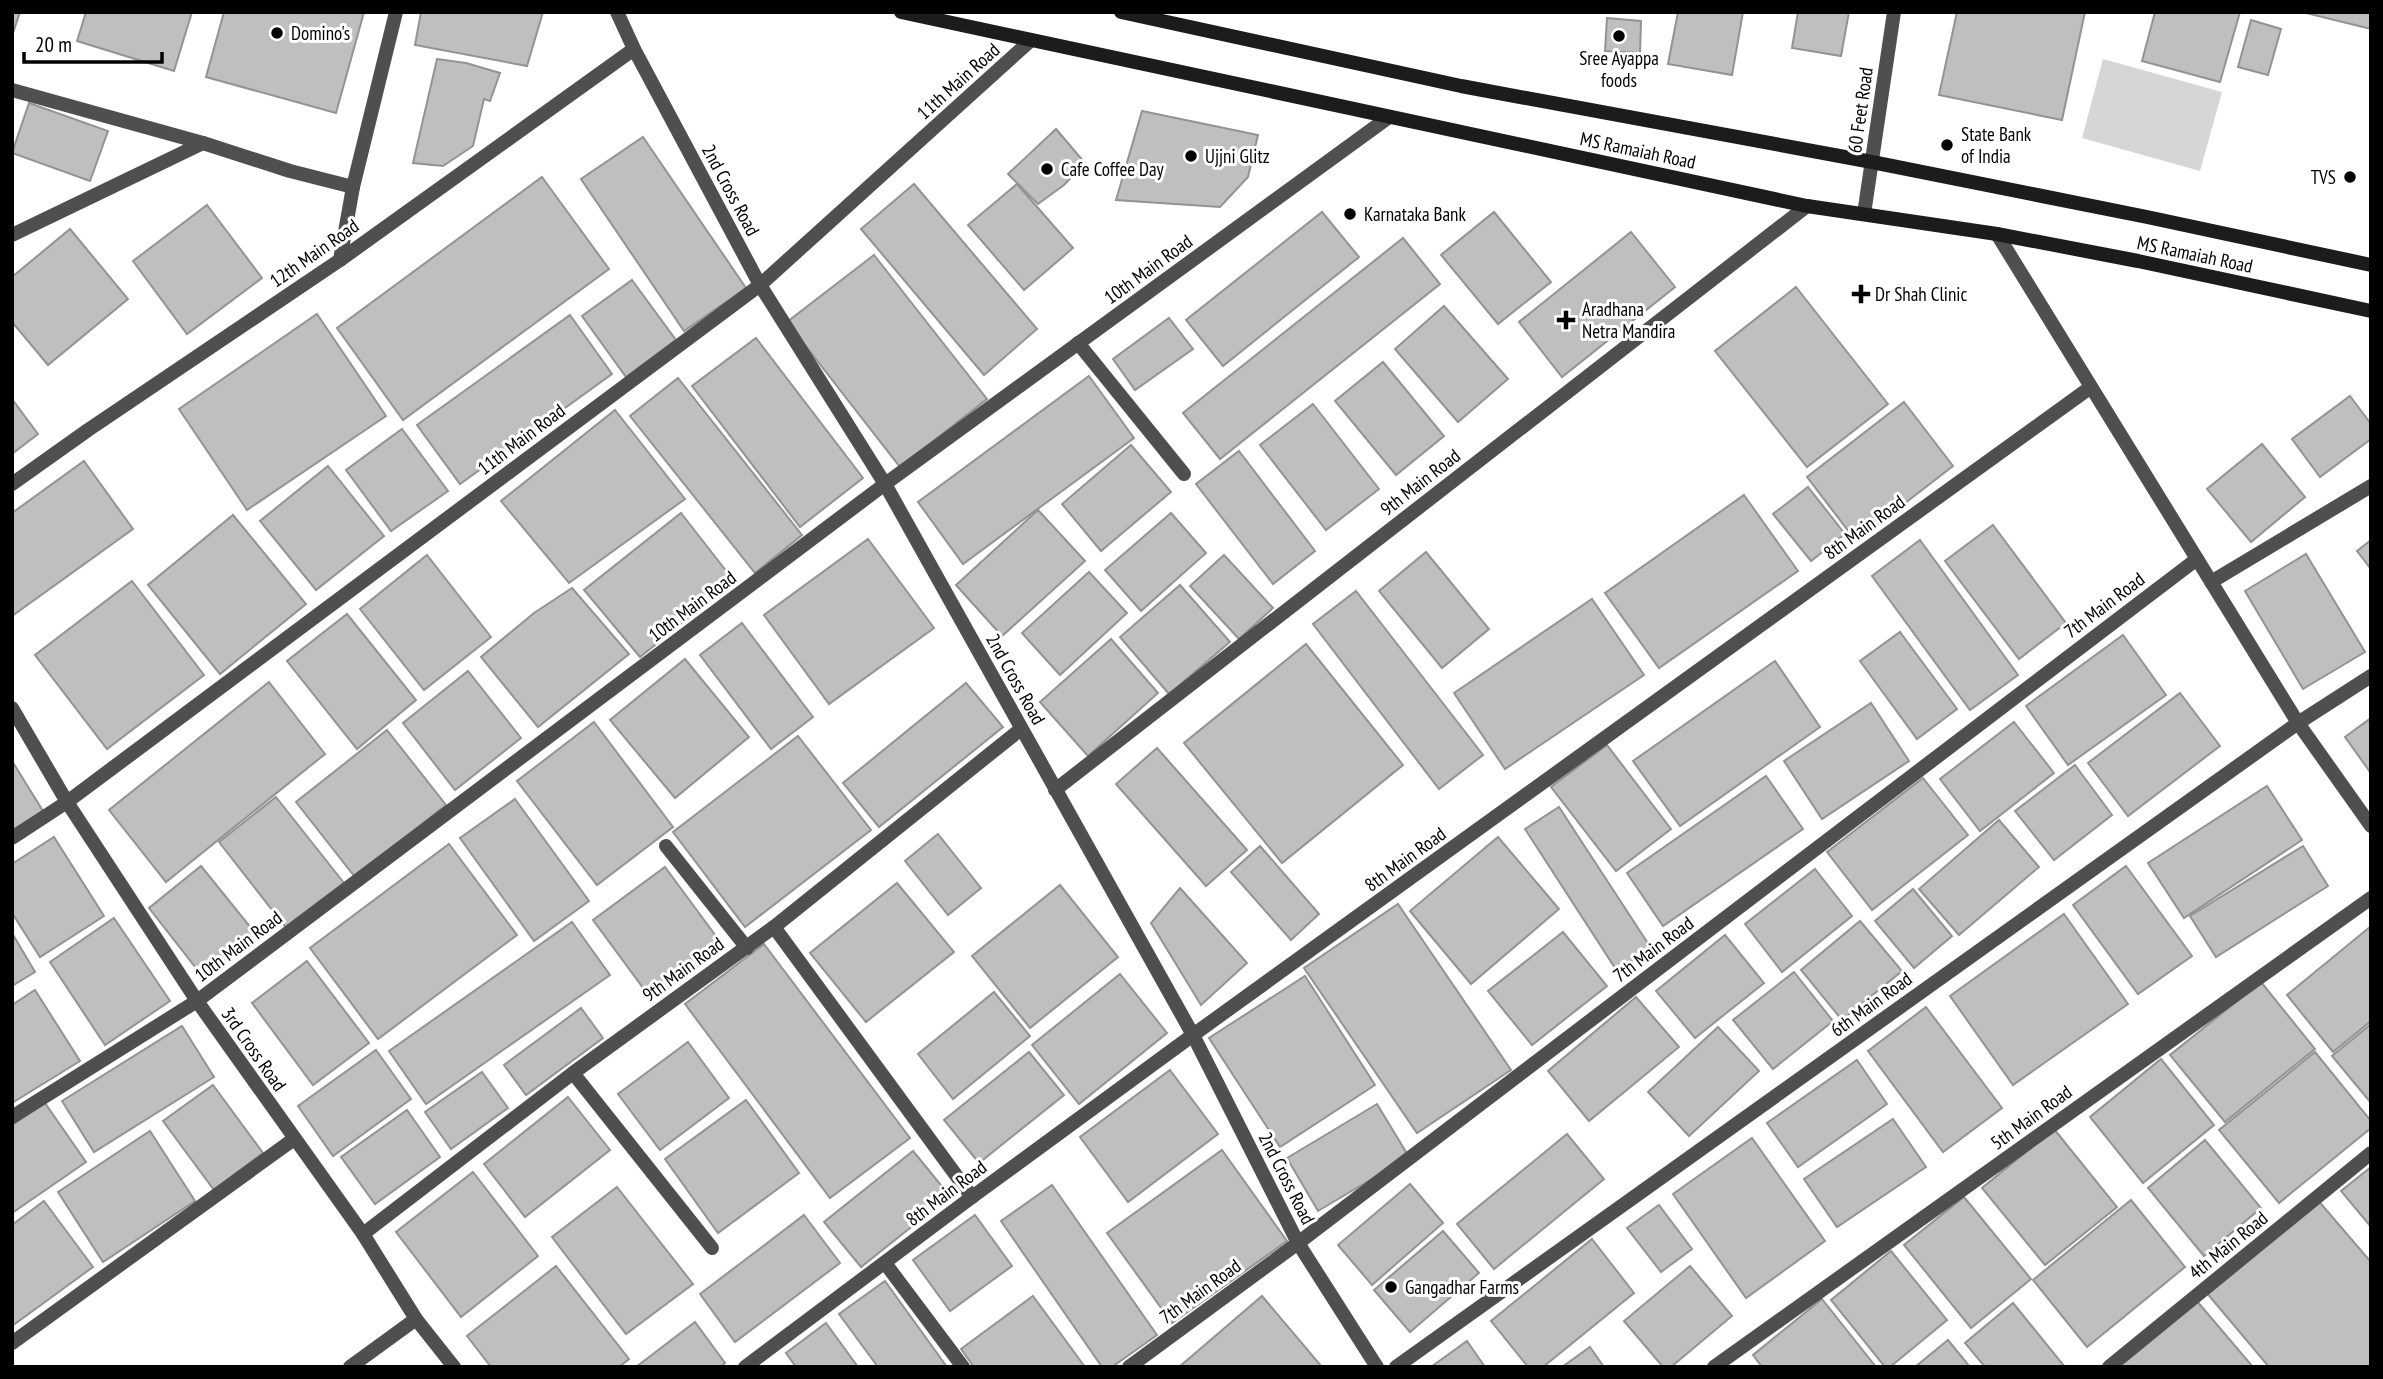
<svg xmlns="http://www.w3.org/2000/svg" width="2383" height="1379" font-family="'PT Sans Narrow',sans-serif">
<style>
.green{fill:#d6d6d6}
.building{fill:#bfbfbf;stroke:#939393;stroke-width:2}
.lines{fill:none;stroke-linecap:round;stroke-linejoin:round}
.minor{stroke:#4f4f4f;stroke-width:14}
.secondary{stroke:#1c1c1c;stroke-width:14}
.poi-dot{fill:#000;stroke:#fff;stroke-width:2.5}
.labels{text-anchor:middle;stroke-width:6;stroke-linejoin:round;paint-order:stroke}
.poi-label{font-size:19px;fill:#000;stroke:#fff;text-anchor:start}
.street-label{font-size:19px;fill:#000;stroke:#fff}
</style>
<rect width="100%" height="100%" fill="#fff"/>
<path class="green" d="M 2103,59 L 2222,92 L 2200,171 L 2082,138 Z"/>
<g class="building">
<path d="M 12,12 L 20,12 L 12,36 Z"/>
<path d="M 86,12 L 192,12 L 174,71 L 77,41 Z"/>
<path d="M 224,12 L 364,12 L 336,113 L 206,77 Z"/>
<path d="M 421,12 L 543,12 L 527,66 L 415,45 Z"/>
<path d="M 1678,12 L 1743,12 L 1732,75 L 1668,64 Z"/>
<path d="M 1798,12 L 1849,12 L 1841,56 L 1792,48 Z"/>
<path d="M 1957,12 L 2085,12 L 2062,120 L 1939,95 Z"/>
<path d="M 2155,12 L 2240,12 L 2220,82 L 2142,61 Z"/>
<path d="M 2302,12 L 2371,12 L 2371,29 Z"/>
<path d="M 1607,18 L 1641,21 L 1640,53 L 1605,51 Z"/>
<path d="M 2251,20 L 2281,29 L 2268,75 L 2238,67 Z"/>
<path d="M 437,59 L 466,63 L 500,73 L 490,101 L 484,99 L 473,146 L 443,166 L 413,163 Z"/>
<path d="M 29,103 L 108,131 L 90,181 L 12,153 Z"/>
<path d="M 1142,111 L 1258,135 L 1248,177 L 1220,207 L 1116,200 Z"/>
<path d="M 1056,129 L 1085,163 L 1064,185 L 1038,204 L 1008,174 Z"/>
<path d="M 643,137 L 746,288 L 684,331 L 581,179 Z"/>
<path d="M 542,177 L 609,269 L 403,420 L 337,328 Z"/>
<path d="M 914,184 L 1037,329 L 984,375 L 861,229 Z"/>
<path d="M 1017,184 L 1073,248 L 1024,290 L 968,225 Z"/>
<path d="M 207,205 L 262,278 L 187,334 L 133,261 Z"/>
<path d="M 1322,212 L 1359,257 L 1223,366 L 1186,320 Z"/>
<path d="M 1494,212 L 1551,282 L 1498,324 L 1441,255 Z"/>
<path d="M 70,229 L 128,299 L 48,365 L 12,322 L 12,277 Z"/>
<path d="M 1631,232 L 1675,287 L 1562,377 L 1519,322 Z"/>
<path d="M 1403,238 L 1440,284 L 1220,459 L 1183,413 Z"/>
<path d="M 874,255 L 987,399 L 900,467 L 787,322 Z"/>
<path d="M 632,280 L 676,340 L 626,377 L 582,316 Z"/>
<path d="M 1796,287 L 1888,404 L 1807,467 L 1715,351 Z"/>
<path d="M 1444,306 L 1508,379 L 1458,422 L 1395,349 Z"/>
<path d="M 317,314 L 386,416 L 247,510 L 179,409 Z"/>
<path d="M 570,315 L 612,374 L 460,484 L 417,425 Z"/>
<path d="M 1169,318 L 1193,349 L 1135,390 L 1113,359 Z"/>
<path d="M 756,338 L 863,478 L 800,527 L 692,386 Z"/>
<path d="M 1383,362 L 1444,436 L 1396,475 L 1335,401 Z"/>
<path d="M 1089,376 L 1134,438 L 963,564 L 918,502 Z"/>
<path d="M 678,378 L 802,535 L 755,573 L 630,416 Z"/>
<path d="M 2350,396 L 2371,424 L 2371,439 L 2320,477 L 2292,439 Z"/>
<path d="M 12,399 L 38,434 L 12,454 Z"/>
<path d="M 1904,402 L 1953,466 L 1856,541 L 1807,477 Z"/>
<path d="M 1313,404 L 1379,489 L 1326,530 L 1260,445 Z"/>
<path d="M 615,410 L 685,499 L 569,583 L 501,501 Z"/>
<path d="M 402,429 L 448,491 L 391,531 L 346,470 Z"/>
<path d="M 2262,444 L 2305,497 L 2251,542 L 2207,489 Z"/>
<path d="M 1131,445 L 1171,492 L 1101,551 L 1062,504 Z"/>
<path d="M 1239,451 L 1315,551 L 1273,584 L 1196,484 Z"/>
<path d="M 84,461 L 133,529 L 12,616 L 12,513 Z"/>
<path d="M 328,466 L 384,536 L 316,590 L 260,521 Z"/>
<path d="M 1808,487 L 1845,534 L 1811,561 L 1773,514 Z"/>
<path d="M 1744,495 L 1798,571 L 1659,668 L 1605,593 Z"/>
<path d="M 1038,510 L 1085,561 L 1002,636 L 956,585 Z"/>
<path d="M 681,513 L 734,581 L 640,657 L 584,590 Z"/>
<path d="M 1171,513 L 1206,553 L 1141,611 L 1105,570 Z"/>
<path d="M 233,515 L 306,604 L 220,674 L 148,585 Z"/>
<path d="M 1993,525 L 2066,623 L 2019,659 L 1945,561 Z"/>
<path d="M 868,539 L 934,628 L 829,704 L 764,615 Z"/>
<path d="M 1920,540 L 2018,675 L 1970,710 L 1872,576 Z"/>
<path d="M 2371,540 L 2371,569 L 2357,551 Z"/>
<path d="M 1426,552 L 1489,629 L 1442,668 L 1379,591 Z"/>
<path d="M 2306,554 L 2365,652 L 2303,689 L 2245,591 Z"/>
<path d="M 427,555 L 491,637 L 424,690 L 360,609 Z"/>
<path d="M 1224,555 L 1273,608 L 1239,639 L 1190,586 Z"/>
<path d="M 1089,572 L 1127,613 L 1060,675 L 1022,633 Z"/>
<path d="M 132,581 L 204,675 L 107,749 L 35,655 Z"/>
<path d="M 1180,585 L 1230,642 L 1169,694 L 1120,637 Z"/>
<path d="M 572,588 L 629,654 L 538,727 L 481,657 L 534,613 Z"/>
<path d="M 1356,591 L 1483,755 L 1439,789 L 1313,624 Z"/>
<path d="M 1592,599 L 1644,675 L 1505,769 L 1454,693 Z"/>
<path d="M 347,614 L 416,700 L 357,749 L 287,661 Z"/>
<path d="M 742,623 L 813,717 L 771,749 L 700,655 Z"/>
<path d="M 1900,632 L 1957,709 L 1917,739 L 1860,661 Z"/>
<path d="M 2123,635 L 2166,695 L 2068,765 L 2026,706 Z"/>
<path d="M 1111,639 L 1158,693 L 1088,756 L 1040,702 Z"/>
<path d="M 1306,644 L 1403,765 L 1282,863 L 1184,743 Z"/>
<path d="M 685,659 L 749,737 L 675,798 L 610,720 Z"/>
<path d="M 1775,661 L 1820,727 L 1680,826 L 1633,761 Z"/>
<path d="M 468,671 L 521,738 L 455,790 L 403,723 Z"/>
<path d="M 269,682 L 325,754 L 166,882 L 109,810 Z"/>
<path d="M 966,683 L 1003,727 L 879,827 L 843,783 Z"/>
<path d="M 2180,693 L 2220,746 L 2128,816 L 2088,763 Z"/>
<path d="M 1871,703 L 1909,761 L 1822,819 L 1784,761 Z"/>
<path d="M 2371,718 L 2371,772 L 2370,772 L 2345,737 Z"/>
<path d="M 594,722 L 673,827 L 597,885 L 517,781 Z"/>
<path d="M 2014,722 L 2054,773 L 1980,831 L 1940,779 Z"/>
<path d="M 387,730 L 446,805 L 355,877 L 296,802 Z"/>
<path d="M 798,736 L 871,830 L 745,927 L 673,832 Z"/>
<path d="M 1607,745 L 1671,829 L 1616,871 L 1551,787 Z"/>
<path d="M 1157,748 L 1247,850 L 1206,886 L 1116,784 Z"/>
<path d="M 12,761 L 43,811 L 12,830 Z"/>
<path d="M 2075,765 L 2112,815 L 2054,860 L 2015,811 Z"/>
<path d="M 1766,776 L 1803,829 L 1663,926 L 1627,873 Z"/>
<path d="M 1923,778 L 1968,835 L 1872,910 L 1827,852 Z"/>
<path d="M 2267,786 L 2302,840 L 2184,918 L 2148,863 Z"/>
<path d="M 276,797 L 344,883 L 287,929 L 219,842 Z"/>
<path d="M 515,799 L 589,901 L 534,941 L 460,838 Z"/>
<path d="M 1559,807 L 1651,948 L 1617,971 L 1525,829 Z"/>
<path d="M 1999,820 L 2039,867 L 1959,935 L 1919,889 Z"/>
<path d="M 938,834 L 981,888 L 948,915 L 905,861 Z"/>
<path d="M 54,837 L 104,916 L 40,957 L 12,913 L 12,864 Z"/>
<path d="M 1498,837 L 1559,909 L 1471,984 L 1410,911 Z"/>
<path d="M 449,844 L 517,935 L 378,1039 L 310,948 Z"/>
<path d="M 1260,846 L 1319,914 L 1291,940 L 1231,872 Z"/>
<path d="M 2303,846 L 2328,886 L 2216,957 L 2190,916 Z"/>
<path d="M 201,866 L 256,934 L 203,977 L 149,908 Z"/>
<path d="M 2126,866 L 2192,956 L 2138,994 L 2073,905 Z"/>
<path d="M 665,867 L 724,947 L 652,1000 L 593,920 Z"/>
<path d="M 1815,869 L 1852,916 L 1782,972 L 1745,924 Z"/>
<path d="M 897,883 L 954,952 L 866,1022 L 810,953 Z"/>
<path d="M 1060,885 L 1118,957 L 1030,1028 L 972,956 Z"/>
<path d="M 1180,888 L 1247,963 L 1201,1005 L 1151,923 Z"/>
<path d="M 1913,889 L 1952,936 L 1914,968 L 1875,921 Z"/>
<path d="M 1398,904 L 1511,1070 L 1417,1133 L 1304,968 Z"/>
<path d="M 2064,914 L 2128,1004 L 2013,1085 L 1950,996 Z"/>
<path d="M 114,918 L 170,1001 L 105,1045 L 50,962 Z"/>
<path d="M 1860,921 L 1902,971 L 1842,1020 L 1801,970 Z"/>
<path d="M 572,922 L 610,975 L 426,1104 L 389,1051 Z"/>
<path d="M 2371,926 L 2371,1021 L 2333,1052 L 2287,995 Z"/>
<path d="M 1563,932 L 1607,986 L 1532,1045 L 1488,991 Z"/>
<path d="M 12,933 L 35,972 L 12,986 Z"/>
<path d="M 1725,935 L 1764,983 L 1695,1038 L 1656,991 Z"/>
<path d="M 764,944 L 910,1138 L 830,1198 L 685,1004 Z"/>
<path d="M 307,961 L 369,1043 L 313,1085 L 252,1003 Z"/>
<path d="M 1794,972 L 1833,1021 L 1773,1069 L 1733,1020 Z"/>
<path d="M 1120,974 L 1167,1033 L 1079,1104 L 1032,1045 Z"/>
<path d="M 1305,976 L 1375,1085 L 1280,1147 L 1209,1038 Z"/>
<path d="M 2261,982 L 2315,1049 L 2225,1122 L 2170,1055 Z"/>
<path d="M 35,990 L 80,1061 L 12,1103 L 12,1005 Z"/>
<path d="M 994,992 L 1030,1036 L 953,1099 L 918,1054 Z"/>
<path d="M 1636,997 L 1679,1047 L 1589,1121 L 1548,1071 Z"/>
<path d="M 1926,1007 L 2002,1108 L 1943,1152 L 1868,1051 Z"/>
<path d="M 581,1008 L 603,1038 L 526,1095 L 504,1065 Z"/>
<path d="M 2371,1024 L 2371,1103 L 2332,1056 Z"/>
<path d="M 182,1026 L 214,1077 L 94,1152 L 62,1101 Z"/>
<path d="M 1718,1027 L 1759,1071 L 1689,1136 L 1648,1092 Z"/>
<path d="M 688,1042 L 729,1098 L 660,1150 L 618,1094 Z"/>
<path d="M 376,1050 L 411,1099 L 333,1156 L 298,1106 Z"/>
<path d="M 1029,1052 L 1064,1095 L 979,1163 L 944,1120 Z"/>
<path d="M 2315,1052 L 2371,1121 L 2371,1128 L 2279,1203 L 2219,1130 Z"/>
<path d="M 2161,1059 L 2214,1125 L 2143,1183 L 2090,1117 Z"/>
<path d="M 1857,1060 L 1887,1104 L 1798,1167 L 1767,1123 Z"/>
<path d="M 1170,1070 L 1218,1134 L 1128,1202 L 1080,1137 Z"/>
<path d="M 482,1072 L 508,1108 L 451,1149 L 425,1112 Z"/>
<path d="M 213,1085 L 263,1153 L 214,1190 L 163,1121 Z"/>
<path d="M 568,1097 L 610,1150 L 525,1217 L 484,1164 Z"/>
<path d="M 746,1100 L 799,1173 L 718,1233 L 665,1159 Z"/>
<path d="M 45,1103 L 86,1162 L 12,1213 L 12,1125 Z"/>
<path d="M 1377,1104 L 1409,1157 L 1318,1211 L 1287,1158 Z"/>
<path d="M 407,1110 L 440,1157 L 375,1204 L 341,1157 Z"/>
<path d="M 1893,1119 L 1926,1167 L 1837,1227 L 1804,1179 Z"/>
<path d="M 2054,1129 L 2117,1207 L 2045,1265 L 1982,1188 Z"/>
<path d="M 150,1131 L 195,1201 L 103,1262 L 58,1192 Z"/>
<path d="M 1567,1134 L 1604,1179 L 1494,1269 L 1457,1224 Z"/>
<path d="M 1752,1138 L 1825,1241 L 1746,1298 L 1673,1194 Z"/>
<path d="M 2205,1140 L 2261,1208 L 2204,1256 L 2148,1188 Z"/>
<path d="M 1222,1150 L 1287,1241 L 1172,1323 L 1107,1233 Z"/>
<path d="M 913,1151 L 950,1196 L 861,1267 L 824,1222 Z"/>
<path d="M 2371,1167 L 2371,1227 L 2341,1191 Z"/>
<path d="M 473,1172 L 538,1256 L 461,1317 L 396,1232 Z"/>
<path d="M 1410,1184 L 1443,1223 L 1372,1285 L 1338,1245 Z"/>
<path d="M 1052,1185 L 1157,1335 L 1112,1367 L 1102,1367 L 1001,1221 Z"/>
<path d="M 617,1187 L 693,1284 L 626,1334 L 552,1237 Z"/>
<path d="M 1964,1197 L 2031,1279 L 1971,1328 L 1904,1245 Z"/>
<path d="M 2316,1198 L 2371,1262 L 2371,1367 L 2269,1367 L 2206,1292 Z"/>
<path d="M 2131,1200 L 2185,1267 L 2087,1347 L 2033,1280 Z"/>
<path d="M 44,1201 L 93,1267 L 12,1326 L 12,1225 Z"/>
<path d="M 1659,1205 L 1692,1249 L 1661,1272 L 1627,1228 Z"/>
<path d="M 804,1215 L 840,1263 L 735,1342 L 700,1294 Z"/>
<path d="M 975,1215 L 1012,1266 L 950,1311 L 913,1260 Z"/>
<path d="M 1443,1231 L 1479,1273 L 1410,1332 L 1374,1290 Z"/>
<path d="M 1592,1239 L 1634,1293 L 1543,1367 L 1528,1367 L 1491,1321 Z"/>
<path d="M 1891,1251 L 1947,1320 L 1890,1367 L 1885,1367 L 1831,1300 Z"/>
<path d="M 556,1266 L 629,1359 L 619,1367 L 491,1367 L 467,1336 Z"/>
<path d="M 1690,1266 L 1732,1316 L 1671,1367 L 1663,1367 L 1624,1321 Z"/>
<path d="M 885,1281 L 947,1367 L 878,1367 L 839,1314 Z"/>
<path d="M 1033,1296 L 1085,1367 L 974,1367 L 961,1349 Z"/>
<path d="M 1262,1296 L 1322,1367 L 1179,1367 Z"/>
<path d="M 1822,1299 L 1876,1367 L 1762,1367 L 1753,1355 Z"/>
<path d="M 2196,1300 L 2253,1367 L 2117,1367 Z"/>
<path d="M 2013,1303 L 2065,1367 L 1985,1367 L 1965,1343 Z"/>
<path d="M 695,1322 L 725,1363 L 721,1367 L 636,1367 Z"/>
<path d="M 826,1323 L 858,1367 L 796,1367 L 786,1353 Z"/>
<path d="M 1948,1340 L 1970,1367 L 1915,1367 Z"/>
<path d="M 1467,1341 L 1485,1367 L 1431,1367 Z"/>
<path d="M 1590,1347 L 1604,1367 L 1562,1367 Z"/>
</g>
<g class="lines">
<g class="minor">
<path d="M 617,12 L 634,49 L 760,285 L 885,484 L 1193,1035 L 1298,1243 L 1377,1367"/>
<path d="M 12,90 L 203,143 L 290,171 L 353,187"/>
<path d="M 1864,214 L 1894,12"/>
<path d="M 1997,234 L 2298,723 L 2371,826"/>
<path d="M 12,235 L 203,143"/>
<path d="M 340,260 L 353,187 L 396,12"/>
<path d="M 1078,343 L 1184,474"/>
<path d="M 12,484 L 88,430 L 340,260 L 634,49"/>
<path d="M 2211,582 L 2371,486"/>
<path d="M 12,708 L 67,802 L 197,1001 L 363,1234 L 416,1319 L 454,1367"/>
<path d="M 1055,790 L 1807,206"/>
<path d="M 12,838 L 67,802 L 760,285 L 1030,41"/>
<path d="M 666,846 L 747,948"/>
<path d="M 774,927 L 972,1197"/>
<path d="M 573,1073 L 712,1248"/>
<path d="M 12,1117 L 197,1001 L 885,484 L 1389,117"/>
<path d="M 363,1234 L 573,1073 L 774,927 L 1021,729"/>
<path d="M 885,1263 L 963,1367"/>
<path d="M 12,1343 L 294,1139"/>
<path d="M 350,1367 L 416,1319"/>
<path d="M 745,1367 L 972,1197 L 1193,1035 L 2091,387"/>
<path d="M 1129,1367 L 1298,1243 L 2197,559"/>
<path d="M 1396,1367 L 2298,723 L 2371,676"/>
<path d="M 1714,1367 L 2371,898"/>
<path d="M 2109,1367 L 2371,1153"/>
</g>
<g class="secondary">
<path d="M 901,12 L 1807,206 L 1997,234 L 2138,261 L 2371,311"/>
<path d="M 1121,12 L 1461,86 L 1872,162 L 2147,217 L 2371,265"/>
</g>
</g>
<g class="poi-dot">
<circle cx="277" cy="33" r="7"/>
<circle cx="1619" cy="36" r="7"/>
<circle cx="1947" cy="145" r="7"/>
<circle cx="1191" cy="156" r="7"/>
<circle cx="1047" cy="169" r="7"/>
<circle cx="2350" cy="177" r="7"/>
<circle cx="1350" cy="214" r="7"/>
<path d="M1857.5 283.5h7v7h7v7h-7v7h-7v-7h-7v-7h7z"/>
<path d="M1562.5 309.5h7v7h7v7h-7v7h-7v-7h-7v-7h7z"/>
<circle cx="1391" cy="1287" r="7"/>
</g>
<g class="labels">
<g class="poi-label">
<text x="291" y="40">Domino's</text>
<text x="1619" y="65" text-anchor="middle">Sree Ayappa<tspan x="1619" dy="22">foods</tspan></text>
<text x="1961" y="141">State Bank<tspan x="1961" dy="22">of India</tspan></text>
<text x="1205" y="163">Ujjni Glitz</text>
<text x="1061" y="176">Cafe Coffee Day</text>
<text x="2336" y="184" text-anchor="end">TVS</text>
<text x="1364" y="221">Karnataka Bank</text>
<text x="1875" y="301">Dr Shah Clinic</text>
<text x="1582" y="316">Aradhana<tspan x="1582" dy="22">Netra Mandira</tspan></text>
<text x="1405" y="1294">Gangadhar Farms</text>
</g>
<g class="street-label">
<text transform="translate(958 81) rotate(-42)" y="7">11th Main Road</text>
<text transform="translate(1860 110) rotate(-82)" y="7">60 Feet Road</text>
<text transform="translate(1638 150) rotate(12)" y="7">MS Ramaiah Road</text>
<text transform="translate(731 190) rotate(62)" y="7">2nd Cross Road</text>
<text transform="translate(314 253) rotate(-35)" y="7">12th Main Road</text>
<text transform="translate(2195 254) rotate(12)" y="7">MS Ramaiah Road</text>
<text transform="translate(1148 269) rotate(-36)" y="7">10th Main Road</text>
<text transform="translate(521 439) rotate(-37)" y="7">11th Main Road</text>
<text transform="translate(1420 482) rotate(-38)" y="7">9th Main Road</text>
<text transform="translate(1864 527) rotate(-36)" y="7">8th Main Road</text>
<text transform="translate(2104 605) rotate(-37)" y="7">7th Main Road</text>
<text transform="translate(692 606) rotate(-37)" y="7">10th Main Road</text>
<text transform="translate(1016 679) rotate(61)" y="7">2nd Cross Road</text>
<text transform="translate(1405 859) rotate(-36)" y="7">8th Main Road</text>
<text transform="translate(238 946) rotate(-37)" y="7">10th Main Road</text>
<text transform="translate(1653 949) rotate(-37)" y="7">7th Main Road</text>
<text transform="translate(683 969) rotate(-36)" y="7">9th Main Road</text>
<text transform="translate(1871 1004) rotate(-36)" y="7">6th Main Road</text>
<text transform="translate(254 1049) rotate(55)" y="7">3rd Cross Road</text>
<text transform="translate(2031 1117) rotate(-36)" y="7">5th Main Road</text>
<text transform="translate(1287 1178) rotate(63)" y="7">2nd Cross Road</text>
<text transform="translate(946 1193) rotate(-37)" y="7">8th Main Road</text>
<text transform="translate(2228 1245) rotate(-39)" y="7">4th Main Road</text>
<text transform="translate(1200 1291) rotate(-36)" y="7">7th Main Road</text>
</g>
</g>
<rect width="2383" height="1379" fill="none" stroke="#000000" stroke-width="28"/>
<path d="M24 52v10h138v-10" fill="none" stroke="#000000" stroke-width="3.5"/>
<text x="35" y="52" font-size="21" fill="#000000" stroke="#ffffff" stroke-width="5" paint-order="stroke">20 m</text>
</svg>
